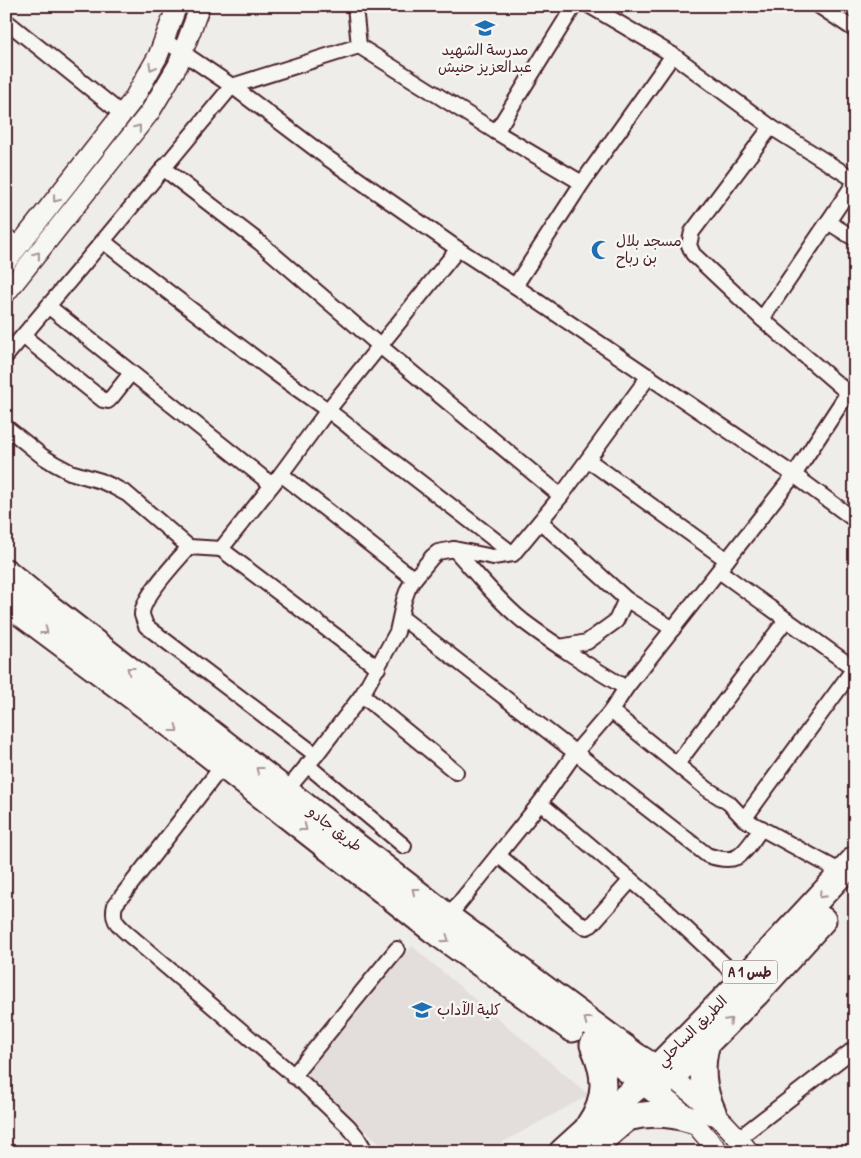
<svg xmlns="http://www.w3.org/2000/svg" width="861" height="1158" font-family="'Patrick Hand','Playpen Sans Arabic',sans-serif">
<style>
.built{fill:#e3dedc}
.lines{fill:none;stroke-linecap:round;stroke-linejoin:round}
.street-casing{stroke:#4a1f2b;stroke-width:18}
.secondary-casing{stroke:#4a1f2b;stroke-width:22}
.highway-casing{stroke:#4a1f2b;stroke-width:29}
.street{stroke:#f6f6f2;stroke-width:14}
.secondary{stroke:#f6f6f2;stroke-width:19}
.highway{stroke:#f6f6f2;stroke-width:25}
.oneway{stroke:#a99598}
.labels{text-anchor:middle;stroke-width:5;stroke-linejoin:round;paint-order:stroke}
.shield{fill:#f6f6f2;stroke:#7e6067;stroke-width:1}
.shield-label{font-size:14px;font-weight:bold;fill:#4a1f2b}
.poi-label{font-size:15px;fill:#4a1f2b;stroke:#f6f6f2;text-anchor:start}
.street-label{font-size:15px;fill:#4a1f2b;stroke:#f6f6f2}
</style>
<rect width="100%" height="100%" fill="#efedea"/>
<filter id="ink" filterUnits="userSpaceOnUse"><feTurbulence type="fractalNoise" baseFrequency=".02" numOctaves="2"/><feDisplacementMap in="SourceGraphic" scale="10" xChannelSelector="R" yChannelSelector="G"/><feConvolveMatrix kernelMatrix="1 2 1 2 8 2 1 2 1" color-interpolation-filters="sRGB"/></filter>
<g filter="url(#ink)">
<path class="built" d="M 412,946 L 589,1095 L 485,1152 L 390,1152 L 301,1075 Z"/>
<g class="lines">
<defs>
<g id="street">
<path d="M 590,6 L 673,55 L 771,127 L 855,180"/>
<path d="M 819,6 L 855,30"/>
<path d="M 6,21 L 122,114"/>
<path d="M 164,40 L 232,86 L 326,157 L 458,249 L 515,286 L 794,475 L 855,520"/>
<path d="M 359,46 L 496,132 L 582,183"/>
<path d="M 771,127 L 692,232 L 689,245 L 693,254 L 762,319 L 855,182"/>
<path d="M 496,132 L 574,6"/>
<path d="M 163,168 L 259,242 L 380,346 L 561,496"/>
<path d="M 828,222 L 855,239"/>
<path d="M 6,236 L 20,246"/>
<path d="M 103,241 C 159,286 217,329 274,372 C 300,392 329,409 354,431 L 513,554"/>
<path d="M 515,286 L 582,183 L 673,55"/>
<path d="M 48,306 L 272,485"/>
<path d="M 762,319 L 848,393"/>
<path d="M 23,336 L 103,400 L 108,401 L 112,397 L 131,373"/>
<path d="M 6,356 L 103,241 L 232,86 L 359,46 L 355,6"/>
<path d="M 6,427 L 42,456 L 55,464 L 70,472 L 101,481 L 114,487 L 127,494 L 189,547"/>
<path d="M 588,460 L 727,560"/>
<path d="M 281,474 L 414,579"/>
<path d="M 541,522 L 626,599 L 673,629"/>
<path d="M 221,549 L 189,547 C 177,561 141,598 142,615 C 143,618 145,623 146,626 L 316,755"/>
<path d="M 454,549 C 476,573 497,600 523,621 C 556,646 591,667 626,688"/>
<path d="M 719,571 L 855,669"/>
<path d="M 401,617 L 707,855 C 741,867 743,852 762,828"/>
<path d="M 560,647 L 587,642 L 616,621 L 626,599"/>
<path d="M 378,668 L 221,549 L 281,474 L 328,410 L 458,249"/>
<path d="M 362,695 L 456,772"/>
<path d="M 611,711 L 707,789 L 729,803 L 744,819 L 843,873"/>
<path d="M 677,764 L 786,620"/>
<path d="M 223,765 L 115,905 C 111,920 118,925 128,934 L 305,1085 L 348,1126 L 357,1137 L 366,1152"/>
<path d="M 307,765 L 404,846"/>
<path d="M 286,791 L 316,755 L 362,695 L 397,632 L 404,600 L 408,589 L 414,579 L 432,557 L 438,552 L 454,549 L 493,557 L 513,554 L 561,496 L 649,376"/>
<path d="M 540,803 L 663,907 L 742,981"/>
<path d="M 744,819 L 855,667"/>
<path d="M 498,855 L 583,926 L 587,927 L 591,925 L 631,880"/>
<path d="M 448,917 L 540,803 L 575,753 L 611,711 L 626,688 L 794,475 L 855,382"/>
<path d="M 293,1076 L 397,949"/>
<path d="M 739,1138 L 855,1048"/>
</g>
<g id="secondary">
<path d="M 6,262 L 133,100 L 158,56 L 177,6"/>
<path d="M 6,293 L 150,112 L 178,65 L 200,6"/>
<path d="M 670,1077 C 700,1098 727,1123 749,1152"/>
<path d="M 656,1091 L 692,1120 L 719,1152"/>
</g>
<g id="highway">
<path d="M 6,572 L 41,601 L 448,917 L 636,1056 L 670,1077"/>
<path d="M 6,602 L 183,734 L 433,930 L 572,1029"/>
<path d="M 707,1043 C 700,1067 702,1089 713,1112"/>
<path d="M 614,1060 L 656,1091"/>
<path d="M 659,1088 L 691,1059 L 756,994 L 823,920"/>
<path d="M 627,1118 C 650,1112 670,1113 692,1120"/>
<path d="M 589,1125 C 608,1097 606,1074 593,1045"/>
<path d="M 562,1152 L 585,1131 L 643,1082 L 742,981 L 855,859"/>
<path d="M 588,1152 L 626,1119"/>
</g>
</defs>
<use href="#street" class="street-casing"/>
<use href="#secondary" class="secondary-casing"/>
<use href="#highway" class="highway-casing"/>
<use href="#street" class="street"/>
<use href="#secondary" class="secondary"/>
<use href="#highway" class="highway"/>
</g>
<defs><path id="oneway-chevron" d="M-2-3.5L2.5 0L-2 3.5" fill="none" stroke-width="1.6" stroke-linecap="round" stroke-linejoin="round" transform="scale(1.25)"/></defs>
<g class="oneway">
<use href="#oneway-chevron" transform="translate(152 67) rotate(120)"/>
<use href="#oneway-chevron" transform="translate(138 128) rotate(-51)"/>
<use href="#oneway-chevron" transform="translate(56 199) rotate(128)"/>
<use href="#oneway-chevron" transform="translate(37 255) rotate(-52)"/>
<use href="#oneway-chevron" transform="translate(45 631) rotate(37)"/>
<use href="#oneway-chevron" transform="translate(130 670) rotate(-142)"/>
<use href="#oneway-chevron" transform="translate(175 729) rotate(37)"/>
<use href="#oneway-chevron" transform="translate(259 770) rotate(-143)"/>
<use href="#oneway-chevron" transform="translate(304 828) rotate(38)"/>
<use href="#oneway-chevron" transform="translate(415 891) rotate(-142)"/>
<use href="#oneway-chevron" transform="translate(822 895) rotate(133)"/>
<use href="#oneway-chevron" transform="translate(446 939) rotate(35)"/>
<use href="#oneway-chevron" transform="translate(587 1020) rotate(-142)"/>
<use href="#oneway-chevron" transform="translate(729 1021) rotate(-45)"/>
</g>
</g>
<defs>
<symbol id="school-bare" viewBox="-9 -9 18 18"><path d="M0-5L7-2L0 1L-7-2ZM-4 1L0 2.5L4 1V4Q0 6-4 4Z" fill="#1f6fb2" stroke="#f6f6f2" stroke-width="2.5" paint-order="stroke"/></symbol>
<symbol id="mosque-bare" viewBox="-9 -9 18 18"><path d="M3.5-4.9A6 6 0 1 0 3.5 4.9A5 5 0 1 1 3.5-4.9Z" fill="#1f6fb2" stroke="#f6f6f2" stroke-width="2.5" paint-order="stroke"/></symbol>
<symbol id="university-bare" viewBox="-9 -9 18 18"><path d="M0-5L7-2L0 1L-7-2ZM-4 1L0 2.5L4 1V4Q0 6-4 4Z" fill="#1f6fb2" stroke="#f6f6f2" stroke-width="2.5" paint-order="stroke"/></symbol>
</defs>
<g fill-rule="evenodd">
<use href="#school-bare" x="471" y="14" width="28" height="28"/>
<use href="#mosque-bare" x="587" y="236" width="28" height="28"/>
<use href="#university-bare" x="408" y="996" width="28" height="28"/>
</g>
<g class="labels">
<rect class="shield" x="722.5" y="960.5" width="55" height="23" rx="4"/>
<g class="shield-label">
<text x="750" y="977">A 1 طس</text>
</g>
<g class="poi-label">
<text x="485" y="55" text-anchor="middle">مدرسة الشهيد<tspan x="485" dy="17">عبدالعزيز حنيش</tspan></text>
<text x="616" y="246">مسجد بلال<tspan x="616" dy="17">بن رباح</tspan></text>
<text x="437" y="1015">كلية الآداب</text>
</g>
<g class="street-label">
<text transform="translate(335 829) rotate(38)" y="5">طريق جادو</text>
<text transform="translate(692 1031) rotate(-45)" y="5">الطريق الساحلي</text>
</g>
</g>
<rect width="861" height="1158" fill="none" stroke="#f6f6f2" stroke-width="25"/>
<rect x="12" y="12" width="836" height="1133" fill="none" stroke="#4a1f2b" stroke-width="2" filter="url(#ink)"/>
</svg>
